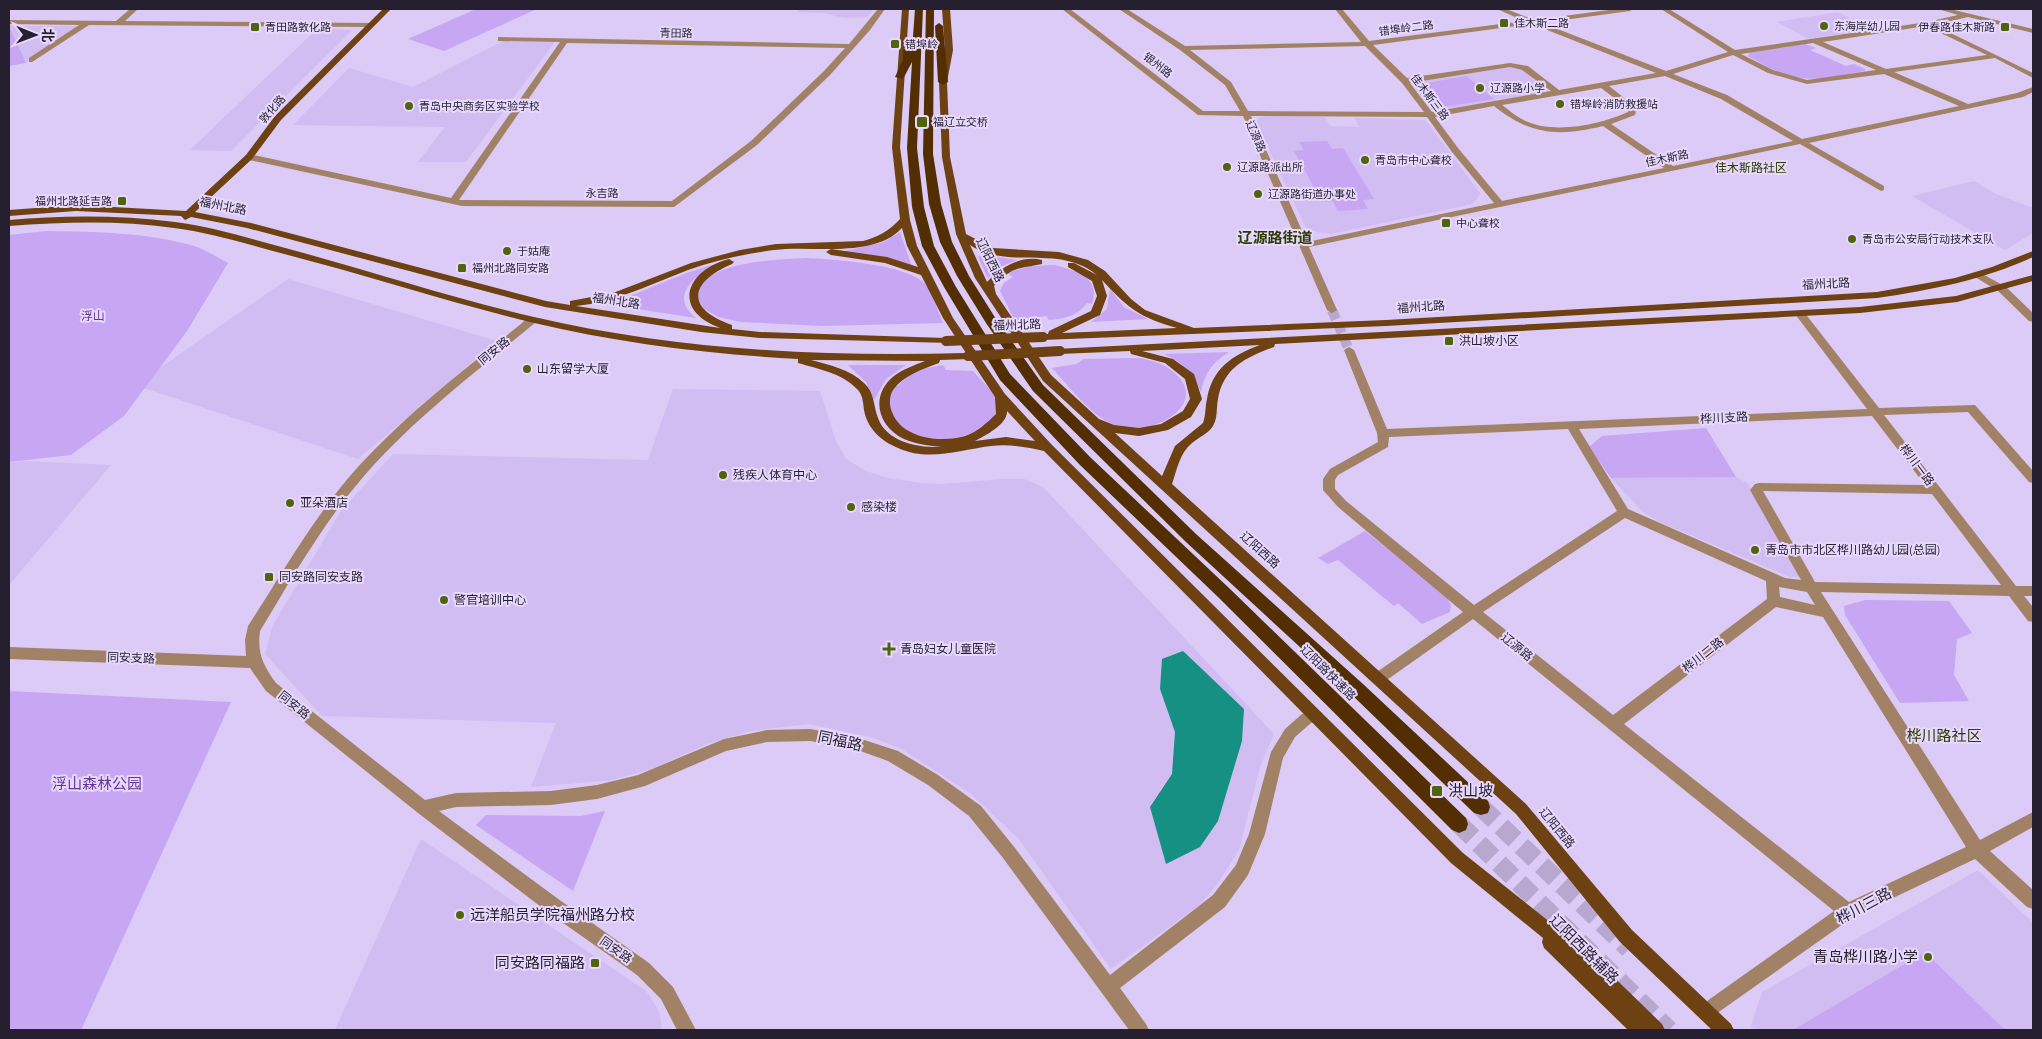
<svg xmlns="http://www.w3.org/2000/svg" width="2042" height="1039" font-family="'Source Sans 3','Noto Sans SC',sans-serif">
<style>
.built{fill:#d1bdf1}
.green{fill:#c7a7f3}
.water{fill:#169083}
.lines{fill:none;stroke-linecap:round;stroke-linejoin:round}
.minor-tunnel{stroke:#b8a8cf;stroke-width:10;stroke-dasharray:10 5;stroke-linecap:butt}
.highway-tunnel{stroke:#b8a8cf;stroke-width:19;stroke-dasharray:19 9;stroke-linecap:butt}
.minor{fill:#a28266;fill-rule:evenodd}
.major{fill:#6d4111;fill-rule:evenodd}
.highway{fill:#532e03;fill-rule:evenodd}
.major-bridge{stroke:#6d4111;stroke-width:10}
.poi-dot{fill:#506410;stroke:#e7d9fd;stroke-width:2}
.labels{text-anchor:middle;stroke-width:4;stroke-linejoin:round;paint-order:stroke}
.far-poi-label{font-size:11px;fill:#261f2f;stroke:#e7d9fd;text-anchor:start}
.far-street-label{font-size:11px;fill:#261f2f;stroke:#e7d9fd}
.far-quarter-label{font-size:12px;fill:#2d3b00;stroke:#e7d9fd}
.street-label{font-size:12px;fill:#261f2f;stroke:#e7d9fd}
.park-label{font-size:12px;fill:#663598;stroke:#e7d9fd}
.poi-label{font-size:12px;fill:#261f2f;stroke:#e7d9fd;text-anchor:start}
.far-district-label{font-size:15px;font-weight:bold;fill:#2d3b00;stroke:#e7d9fd}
.quarter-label{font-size:15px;fill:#2d3b00;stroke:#e7d9fd}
.near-street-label{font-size:15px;fill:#261f2f;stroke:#e7d9fd}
.near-park-label{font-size:15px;fill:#663598;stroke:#e7d9fd}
.near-poi-label{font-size:15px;fill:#261f2f;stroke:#e7d9fd;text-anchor:start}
</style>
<rect width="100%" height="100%" fill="#dccaf7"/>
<g class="built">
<path d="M 799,9 L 874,9 L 867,17 L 845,18 L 823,13 L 798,12 Z"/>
<path d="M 1838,12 L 1871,29 L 1809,39 L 1777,22 Z"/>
<path d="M 9,26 L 78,26 L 26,63 Z"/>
<path d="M 317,29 L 352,30 L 231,151 L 190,150 Z"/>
<path d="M 509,38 L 557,39 L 466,162 L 418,162 L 445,127 L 293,125 L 349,68 L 413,87 Z"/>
<path d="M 1510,67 L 1525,71 L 1551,93 L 1451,110 L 1426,104 L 1412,83 Z"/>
<path d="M 1274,115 L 1325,117 L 1330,126 L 1359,127 L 1355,118 L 1425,120 L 1480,193 L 1477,199 L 1472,204 L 1331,234 L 1317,232 L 1306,228 L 1256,122 L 1260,117 Z"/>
<path d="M 1974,181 L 1996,194 L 2033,208 L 2033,233 L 2005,250 L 1912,196 Z"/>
<path d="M 288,279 L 497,341 L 358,459 L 135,385 Z"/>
<path d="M 673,389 L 820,391 L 835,439 L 846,459 L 866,471 L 887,478 L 921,483 L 943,484 L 1003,479 L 1024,479 L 1043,487 L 1274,734 L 1260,767 L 1239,850 L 1216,886 L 1198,906 L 1111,969 L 1018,838 L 970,793 L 900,748 L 870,737 L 809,724 L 750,731 L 707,744 L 651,769 L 612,780 L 531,787 L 556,723 L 322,716 L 265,654 L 273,625 L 341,511 L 393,454 L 648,460 Z"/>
<path d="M 23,461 L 111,465 L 9,585 L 9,463 Z"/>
<path d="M 1736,477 L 1747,483 L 1802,577 L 1790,577 L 1660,522 L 1643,512 L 1611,478 Z"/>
<path d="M 421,839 L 646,991 L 659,1011 L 662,1030 L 335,1030 Z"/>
<path d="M 1978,870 L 2033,923 L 2033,1030 L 1755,1030 L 1751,1026 L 1762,992 Z"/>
</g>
<g class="green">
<path d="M 476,9 L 537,9 L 444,51 L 408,39 Z"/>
<path d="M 9,26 L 26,63 L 9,66 Z"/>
<path d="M 1805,44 L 1816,48 L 1810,50 L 1846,66 L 1854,64 L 1865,69 L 1865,71 C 1809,81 1799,86 1748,56 L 1750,52 Z"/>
<path d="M 1466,76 L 1494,99 L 1444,107 L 1416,85 Z"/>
<path d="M 1327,141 L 1332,149 L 1343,148 L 1374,199 L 1363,200 L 1368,209 L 1338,211 L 1333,201 L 1322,202 L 1294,151 L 1304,150 L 1299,142 Z"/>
<path d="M 46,231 C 95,232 146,232 194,246 C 206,250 217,257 228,263 L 187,331 L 124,416 L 71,455 L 9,462 L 9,235 Z"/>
<path d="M 900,232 L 912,267 L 841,252 L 884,242 Z"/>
<path d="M 983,255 L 1017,260 L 1000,267 L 988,278 L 978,257 Z"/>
<path d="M 805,258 C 831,259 908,264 925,284 C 933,294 938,312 943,323 L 823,326 L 741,322 L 718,317 L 703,308 L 701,303 L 697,303 C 693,260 776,260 805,258 Z"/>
<path d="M 725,262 C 702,270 665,293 696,318 L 604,304 C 646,293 683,270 725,262 Z"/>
<path d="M 1055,265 C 1076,271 1101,277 1092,304 L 1087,303 C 1078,316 1064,319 1049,320 L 1046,316 L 1015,321 L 1000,291 L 1004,283 L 1013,277 L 1007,273 L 1030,266 Z"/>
<path d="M 1110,289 L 1124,307 L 1148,319 L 1091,322 L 1107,309 Z"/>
<path d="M 1229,352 C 1213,362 1205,372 1201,392 C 1192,374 1183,362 1164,354 Z"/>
<path d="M 1140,358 C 1148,360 1158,362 1165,366 C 1221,400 1151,441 1114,425 C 1090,415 1070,387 1052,368 L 1076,364 L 1084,359 Z"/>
<path d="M 848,365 L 906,365 L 886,379 L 874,400 L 866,382 Z"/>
<path d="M 943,365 L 946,370 L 973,371 C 981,380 994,392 998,402 C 1000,409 996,415 992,420 C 972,438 945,443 919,436 C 907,433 899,424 891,416 L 889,395 L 894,385 L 898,386 C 911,371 925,368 943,365 Z"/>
<path d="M 1706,428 L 1736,477 L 1611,478 L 1589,447 L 1602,436 Z"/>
<path d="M 1365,531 L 1445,594 L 1451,605 L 1450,612 L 1422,624 L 1398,603 L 1394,606 L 1338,560 L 1328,564 L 1318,558 Z"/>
<path d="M 1865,600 L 1949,601 L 1972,633 L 1957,639 L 1954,675 L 1969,701 L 1900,703 L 1845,615 L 1844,606 Z"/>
<path d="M 9,691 L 231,702 L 81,1030 L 9,1030 Z"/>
<path d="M 605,811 L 573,891 L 476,825 L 486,815 L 581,816 Z"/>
<path d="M 1925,952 L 2005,1030 L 1793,1030 Z"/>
</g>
<path class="water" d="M 1183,651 L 1244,709 L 1242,741 L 1218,821 L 1200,847 L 1166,864 L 1150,807 L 1172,774 L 1175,732 L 1160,689 L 1162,659 Z"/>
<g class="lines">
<path class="minor-tunnel" d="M 1332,310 L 1349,350"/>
<g class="highway-tunnel">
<path d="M 1481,807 L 1629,949"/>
<path d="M 1459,824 L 1669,1030"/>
</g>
<g class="minor">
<path d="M 130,9 L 138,9 L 125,21 L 370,23 L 374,25 L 370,27 L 89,25 L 32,62 L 29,62 L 29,58 L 79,25 L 9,24 L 9,20 L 116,21 Z"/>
<path d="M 878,9 L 885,9 L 870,30 L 830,75 L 757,145 L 674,207 L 462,206 L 249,160 L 245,157 L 249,154 L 451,198 L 560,42 L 501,41 L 498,41 L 498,37 L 849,44 ZM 567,43 L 845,48 L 824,71 L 751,141 L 672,201 L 459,200 Z"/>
<path d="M 1062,9 L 1070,9 L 1203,111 L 1240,111 L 1225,85 L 1180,50 L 1119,9 L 1127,9 L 1185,46 L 1361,42 L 1335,9 L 1342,9 L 1369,41 L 1524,21 L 1497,9 L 1506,9 L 1534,20 L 1616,9 L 1633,9 L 1630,11 L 1542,23 L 1666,71 L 1728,52 L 1661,9 L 1669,9 L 1735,50 L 1927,22 L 1958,15 L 1938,9 L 1950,9 L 2033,29 L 2033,33 L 1968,17 L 1934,25 L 2033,73 L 2033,78 L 1995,58 L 1894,72 L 1968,104 L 2017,93 L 2033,87 L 2033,92 L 2023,97 L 1967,109 L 1809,143 L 1884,186 L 1884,190 L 1881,191 L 1800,144 L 1309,247 L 1337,310 L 1332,313 L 1327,310 L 1243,116 L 1198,115 ZM 1532,24 L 1656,73 L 1559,90 L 1528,66 L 1510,63 L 1407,78 L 1373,45 ZM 1926,26 L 1987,55 L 1886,69 L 1823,42 ZM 1813,43 L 1876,70 L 1807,80 L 1773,70 L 1741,54 ZM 1365,46 L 1402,83 L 1424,112 L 1248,111 L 1231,82 L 1190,50 ZM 1733,55 L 1768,73 L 1807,84 L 1884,74 L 1959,106 L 1802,139 L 1727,95 L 1673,74 ZM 1510,67 L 1522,70 L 1551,91 L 1432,112 L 1410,83 ZM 1665,76 L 1721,99 L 1793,141 L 1673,166 L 1611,124 L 1635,115 L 1637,108 L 1609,86 ZM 1601,88 L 1629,109 L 1628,112 C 1602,124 1557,134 1528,122 C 1518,118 1510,111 1502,105 ZM 1494,106 C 1530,135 1558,137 1603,126 L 1664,168 L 1502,201 L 1458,148 L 1435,117 ZM 1251,116 L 1427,117 L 1452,152 L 1494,203 L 1307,242 Z"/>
<path d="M 1979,272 L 2006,287 L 2033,313 L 2033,322 L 2029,321 L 1998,291 L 1975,277 L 1974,275 Z"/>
<path d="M 1800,311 L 1804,312 L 1879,408 L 1975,405 L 2033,471 L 2033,483 L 2029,482 L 1968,412 L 1884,415 L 2016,586 L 2033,586 L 2033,596 L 2024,596 L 2033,607 L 2033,622 L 2028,621 L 2009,596 L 1821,592 L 1980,840 L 2033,812 L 2033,827 L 1990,851 L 2033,890 L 2033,909 L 2027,907 L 1975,859 L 1853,917 L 1706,1021 L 1700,1018 L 1697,1012 L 1700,1006 L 1834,911 L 1473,619 L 1384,682 L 1379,684 L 1374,682 L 1372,678 L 1374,674 L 1463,612 L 1338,507 L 1323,490 L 1323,479 L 1330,469 L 1378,442 L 1377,433 L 1344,350 L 1349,347 L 1354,350 L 1387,429 L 1867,409 L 1795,314 ZM 1872,416 L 1925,485 L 1759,483 L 1755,484 L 1750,490 L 1801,580 L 1785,578 L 1628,509 L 1579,429 ZM 1568,429 L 1617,511 L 1474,605 L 1346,501 L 1335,489 L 1335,480 L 1338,475 L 1388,447 L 1389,437 ZM 1763,491 L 1932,494 L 2001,585 L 1815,582 ZM 1625,518 L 1766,581 L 1767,599 L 1613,715 L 1483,612 ZM 1779,587 L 1807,592 L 1815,605 L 1780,597 ZM 1776,607 L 1823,617 L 1966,847 L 1849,902 L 1624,724 Z"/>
<path d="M 532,317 L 537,320 L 536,322 C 475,373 410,421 359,482 C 320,528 291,580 260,631 C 257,653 263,665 276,683 L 425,800 L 456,793 L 551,791 L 597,785 L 638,775 L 724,739 L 767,730 L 810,729 L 852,736 L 898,751 L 938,775 L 981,806 L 1015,848 L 1110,975 L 1213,895 L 1236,865 L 1249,834 L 1271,752 L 1285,729 L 1302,714 L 1316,710 L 1321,712 L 1323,716 L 1321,720 L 1311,723 L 1295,737 L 1283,758 L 1265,834 L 1248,875 L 1225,907 L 1120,988 L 1146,1024 L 1149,1030 L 1129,1030 L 1003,858 L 969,816 L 928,785 L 888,761 L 852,748 L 810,741 L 767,742 L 726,751 L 645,786 L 597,799 L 551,805 L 456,807 L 439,811 L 561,901 L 649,963 L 673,987 L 696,1030 L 677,1030 L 661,999 L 637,975 L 549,913 L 418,813 L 266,691 L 250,668 L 9,659 L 9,647 L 246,656 L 245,640 L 248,626 C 281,575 311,522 350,476 C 402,416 467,368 528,318 Z"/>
</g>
<g class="major">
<path d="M 383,9 L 391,9 L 281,120 L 252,159 L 195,212 L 251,223 L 546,301 L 570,305 L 570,301 L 613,293 L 691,263 L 740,250 L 776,244 L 863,241 C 878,237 889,231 900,219 L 892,147 L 902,9 L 909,9 L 900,147 L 910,220 L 917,246 L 953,318 L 1005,394 L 1052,445 L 1463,853 L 1590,954 L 1662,1024 L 1665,1030 L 1628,1030 L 1544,948 L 1542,942 L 1543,938 L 1451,863 L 1044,451 C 1027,447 1009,444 991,446 C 959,450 929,462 898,448 C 881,441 867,428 864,410 C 863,402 863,395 857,389 C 842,373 818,369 798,363 L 798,359 C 707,354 618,343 530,322 C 448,302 369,276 288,255 C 250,245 213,233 174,228 C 119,220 64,222 9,226 L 9,220 C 64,215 120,215 175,222 C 214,227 251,239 289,249 C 371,271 451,298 534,317 C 676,350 820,357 966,353 L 943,318 L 921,275 L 885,263 L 831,255 L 826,252 L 831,249 L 887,257 L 918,267 L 907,246 L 902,228 C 873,259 812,245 774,250 C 745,254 716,260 688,270 C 651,284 616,302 576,306 L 720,328 C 671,310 686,270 729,259 L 734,262 L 732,264 C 690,282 684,308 732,325 L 732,329 L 760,332 L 946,338 L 951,341 L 950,343 L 760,338 L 701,332 L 545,307 L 247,228 L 191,217 L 185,220 L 181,216 L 76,211 L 9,216 L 9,210 L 76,205 L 186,211 L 246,155 L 275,116 ZM 970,359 L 995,397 L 996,414 C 987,423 977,432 965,436 C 941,443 902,439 892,412 C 889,405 889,397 893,390 C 904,375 923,369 939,363 L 940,360 ZM 811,360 L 925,361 C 915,365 903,369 894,376 C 870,395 877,426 904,439 C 916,444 929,446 942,447 C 920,448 887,443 878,418 C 873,405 875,393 864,383 C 850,369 829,365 811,360 ZM 1007,411 L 1035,441 L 1006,437 L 975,441 C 985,436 1008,424 1007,411 Z"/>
<path d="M 942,9 L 950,9 L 953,50 L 947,82 L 950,157 L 966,234 L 993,248 L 1059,252 L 1088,260 L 1105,271 L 1131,299 L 1145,310 L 1194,328 L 1386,320 L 1877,292 L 1955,278 L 1992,267 L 2033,251 L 2033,257 C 1983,280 1931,290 1877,298 L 1386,326 L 1043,340 L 1038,337 L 1039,335 L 1048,334 L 1049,331 L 1091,311 L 1097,296 L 1092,281 L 1068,267 L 1068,263 L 1074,263 L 1097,275 C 1058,243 1009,271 970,245 L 987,282 C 1001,267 1021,255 1042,260 L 1042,264 C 1018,269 1013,266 994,286 L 996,294 L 1051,375 L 1099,419 L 1114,425 L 1139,428 L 1161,424 L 1183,411 L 1190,399 L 1185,379 L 1165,363 L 1131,354 L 1130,351 L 1060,354 L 1056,353 L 1055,351 L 1056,349 L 1860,307 L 1956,296 L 2033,275 L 2033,281 L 1957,302 L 1860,313 L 1275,344 L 1274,347 C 1246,357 1223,368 1218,399 C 1216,409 1218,417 1213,426 C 1208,434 1199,437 1192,443 C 1179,454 1177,470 1172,484 L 1526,804 L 1632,930 L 1731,1024 L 1734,1030 L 1712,1030 L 1620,942 L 1516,814 L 1043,381 L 975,278 L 956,234 L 942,157 L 939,82 L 945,50 ZM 1102,280 C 1129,309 1139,317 1177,328 L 1062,333 L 1100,315 L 1107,296 ZM 1260,345 C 1232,355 1212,369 1207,399 C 1205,407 1206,415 1203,423 L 1175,446 L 1162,476 L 1115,433 L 1139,436 L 1168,430 L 1191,417 L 1202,399 L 1194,374 L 1173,359 L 1142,351 Z"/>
</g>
<g class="highway">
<path d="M 915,9 L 923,9 L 917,148 L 924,207 L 934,246 L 956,287 L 1010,374 L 1090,457 L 1229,588 L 1466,818 L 1468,824 L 1466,830 L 1459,833 L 1452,830 L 1217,596 L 1080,465 L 1000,380 L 944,287 L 922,246 L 912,207 L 907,148 L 912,62 L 903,79 L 895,77 L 903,60 L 903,50 L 908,47 L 912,50 Z"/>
<path d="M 926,9 L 934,9 L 933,154 L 941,204 L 952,242 L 969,276 L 996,319 L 1043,385 L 1196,534 L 1363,684 L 1488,801 L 1490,807 L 1488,813 L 1481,815 L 1474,813 L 1351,694 L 1186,542 L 1033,391 L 986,323 L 957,276 L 940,242 L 929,204 L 923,154 Z"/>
<path d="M 939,23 L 943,26 L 948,82 L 943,85 L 938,82 L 935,26 Z"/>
</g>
<g class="major-bridge">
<path d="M 946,341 L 1043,337"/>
<path d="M 968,356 L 1060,351"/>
</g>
</g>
<g class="poi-dot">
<rect x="1499" y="18" width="10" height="10" rx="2.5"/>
<circle cx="1824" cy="26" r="5"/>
<rect x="250" y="22" width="10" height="10" rx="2.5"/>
<rect x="2000" y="22" width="10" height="10" rx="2.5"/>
<rect x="890" y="39" width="10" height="10" rx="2.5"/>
<circle cx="1480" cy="88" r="5"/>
<circle cx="1560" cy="104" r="5"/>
<circle cx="409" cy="106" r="5"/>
<rect x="916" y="116" width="12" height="12" rx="2.5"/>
<circle cx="1365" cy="160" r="5"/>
<circle cx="1227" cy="167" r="5"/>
<circle cx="1258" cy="194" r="5"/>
<rect x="117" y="196" width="10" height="10" rx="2.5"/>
<rect x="1441" y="218" width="10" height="10" rx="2.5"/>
<circle cx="1852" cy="239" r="5"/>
<circle cx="507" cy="251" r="5"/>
<rect x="457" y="263" width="10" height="10" rx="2.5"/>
<rect x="1444" y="336" width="10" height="10" rx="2.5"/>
<circle cx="527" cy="369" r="5"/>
<circle cx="723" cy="475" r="5"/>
<circle cx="290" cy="503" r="5"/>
<circle cx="851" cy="507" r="5"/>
<circle cx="1755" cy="550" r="5"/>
<rect x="264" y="572" width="10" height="10" rx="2.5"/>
<circle cx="444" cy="600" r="5"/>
<path d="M886.5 641.5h5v5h5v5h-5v5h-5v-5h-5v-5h5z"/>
<rect x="1431" y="785" width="12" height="12" rx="2.5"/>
<circle cx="460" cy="915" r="5"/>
<circle cx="1928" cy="957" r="5"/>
<rect x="590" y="958" width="10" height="10" rx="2.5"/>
</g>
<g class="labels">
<g class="far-poi-label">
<text x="1514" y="27">佳木斯二路</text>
<text x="1834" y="30">东海岸幼儿园</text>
<text x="265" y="31">青田路敦化路</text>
<text x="1995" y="31" text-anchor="end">伊春路佳木斯路</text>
<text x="905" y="48">错埠岭</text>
<text x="1490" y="92">辽源路小学</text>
<text x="1570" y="108">错埠岭消防救援站</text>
<text x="419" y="110">青岛中央商务区实验学校</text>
<text x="933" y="126">福辽立交桥</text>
<text x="1375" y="164">青岛市中心聋校</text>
<text x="1237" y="171">辽源路派出所</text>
<text x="1268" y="198">辽源路街道办事处</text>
<text x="112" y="205" text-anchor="end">福州北路延吉路</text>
<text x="1456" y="227">中心聋校</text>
<text x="1862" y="243">青岛市公安局行动技术支队</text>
<text x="517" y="255">于姑庵</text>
<text x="472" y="272">福州北路同安路</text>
</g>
<g class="far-street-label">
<text transform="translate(1406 28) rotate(-8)" y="4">错埠岭二路</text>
<text transform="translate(676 33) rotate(1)" y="4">青田路</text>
<text transform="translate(1158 65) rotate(38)" y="4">银州路</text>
<text transform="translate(1430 97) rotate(53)" y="4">佳木斯三路</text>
<text transform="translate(272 109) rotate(-49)" y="4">敦化路</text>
<text transform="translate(1256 136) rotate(66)" y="4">辽源路</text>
<text transform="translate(1667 158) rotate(-12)" y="4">佳木斯路</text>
<text x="602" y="197">永吉路</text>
</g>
<g class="far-quarter-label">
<text x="1751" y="172">佳木斯路社区</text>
</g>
<g class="street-label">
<text transform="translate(223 206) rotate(11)" y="4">福州北路</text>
<text transform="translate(990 260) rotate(64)" y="4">辽阳西路</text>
<text transform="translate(1826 284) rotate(-3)" y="4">福州北路</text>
<text transform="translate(616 301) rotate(9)" y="4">福州北路</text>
<text transform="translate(1421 307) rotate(-4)" y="4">福州北路</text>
<text transform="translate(1017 325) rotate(-2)" y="4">福州北路</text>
<text transform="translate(494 351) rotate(-39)" y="4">同安路</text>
<text transform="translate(1724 418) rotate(-3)" y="4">桦川支路</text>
<text transform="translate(1917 465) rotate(53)" y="4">桦川一路</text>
<text transform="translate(1260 550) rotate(42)" y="4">辽阳西路</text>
<text transform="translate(1517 647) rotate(39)" y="4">辽源路</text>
<text transform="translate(1703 655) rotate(-38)" y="4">桦川二路</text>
<text transform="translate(131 658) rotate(2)" y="4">同安支路</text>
<text transform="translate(1328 673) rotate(45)" y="4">辽阳路快速路</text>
<text transform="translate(294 705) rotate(39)" y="4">同安路</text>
<text transform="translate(1557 828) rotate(51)" y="4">辽阳西路</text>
<text transform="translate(616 950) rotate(35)" y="4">同安路</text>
</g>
<g class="park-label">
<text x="93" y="320">浮山</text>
</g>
<g class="poi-label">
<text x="1459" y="345">洪山坡小区</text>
<text x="537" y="373">山东留学大厦</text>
<text x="733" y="479">残疾人体育中心</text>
<text x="300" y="507">亚朵酒店</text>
<text x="861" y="511">感染楼</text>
<text x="1765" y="554">青岛市市北区桦川路幼儿园(总园)</text>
<text x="279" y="581">同安路同安支路</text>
<text x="454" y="604">警官培训中心</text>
<text x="900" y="653">青岛妇女儿童医院</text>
</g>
<g class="far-district-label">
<text x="1275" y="243">辽源路街道</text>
</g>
<g class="quarter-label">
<text x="1944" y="741">桦川路社区</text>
</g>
<g class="near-street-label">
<text transform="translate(840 741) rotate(12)" y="5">同福路</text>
<text transform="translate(1864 906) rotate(-28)" y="5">桦川三路</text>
<text transform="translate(1584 949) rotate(45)" y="5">辽阳西路辅路</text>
</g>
<g class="near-park-label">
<text x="97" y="789">浮山森林公园</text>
</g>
<g class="near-poi-label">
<text x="1448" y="796">洪山坡</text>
<text x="470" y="920">远洋船员学院福州路分校</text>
<text x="1918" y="962" text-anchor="end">青岛桦川路小学</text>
<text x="585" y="968" text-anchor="end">同安路同福路</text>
</g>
</g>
<rect width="2042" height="1039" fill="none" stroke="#261f2f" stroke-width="20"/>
<g transform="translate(35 35) rotate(91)" stroke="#e7d9fd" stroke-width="4" paint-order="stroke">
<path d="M0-4L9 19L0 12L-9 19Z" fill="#261f2f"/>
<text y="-8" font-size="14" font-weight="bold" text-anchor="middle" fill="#261f2f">北</text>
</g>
</svg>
